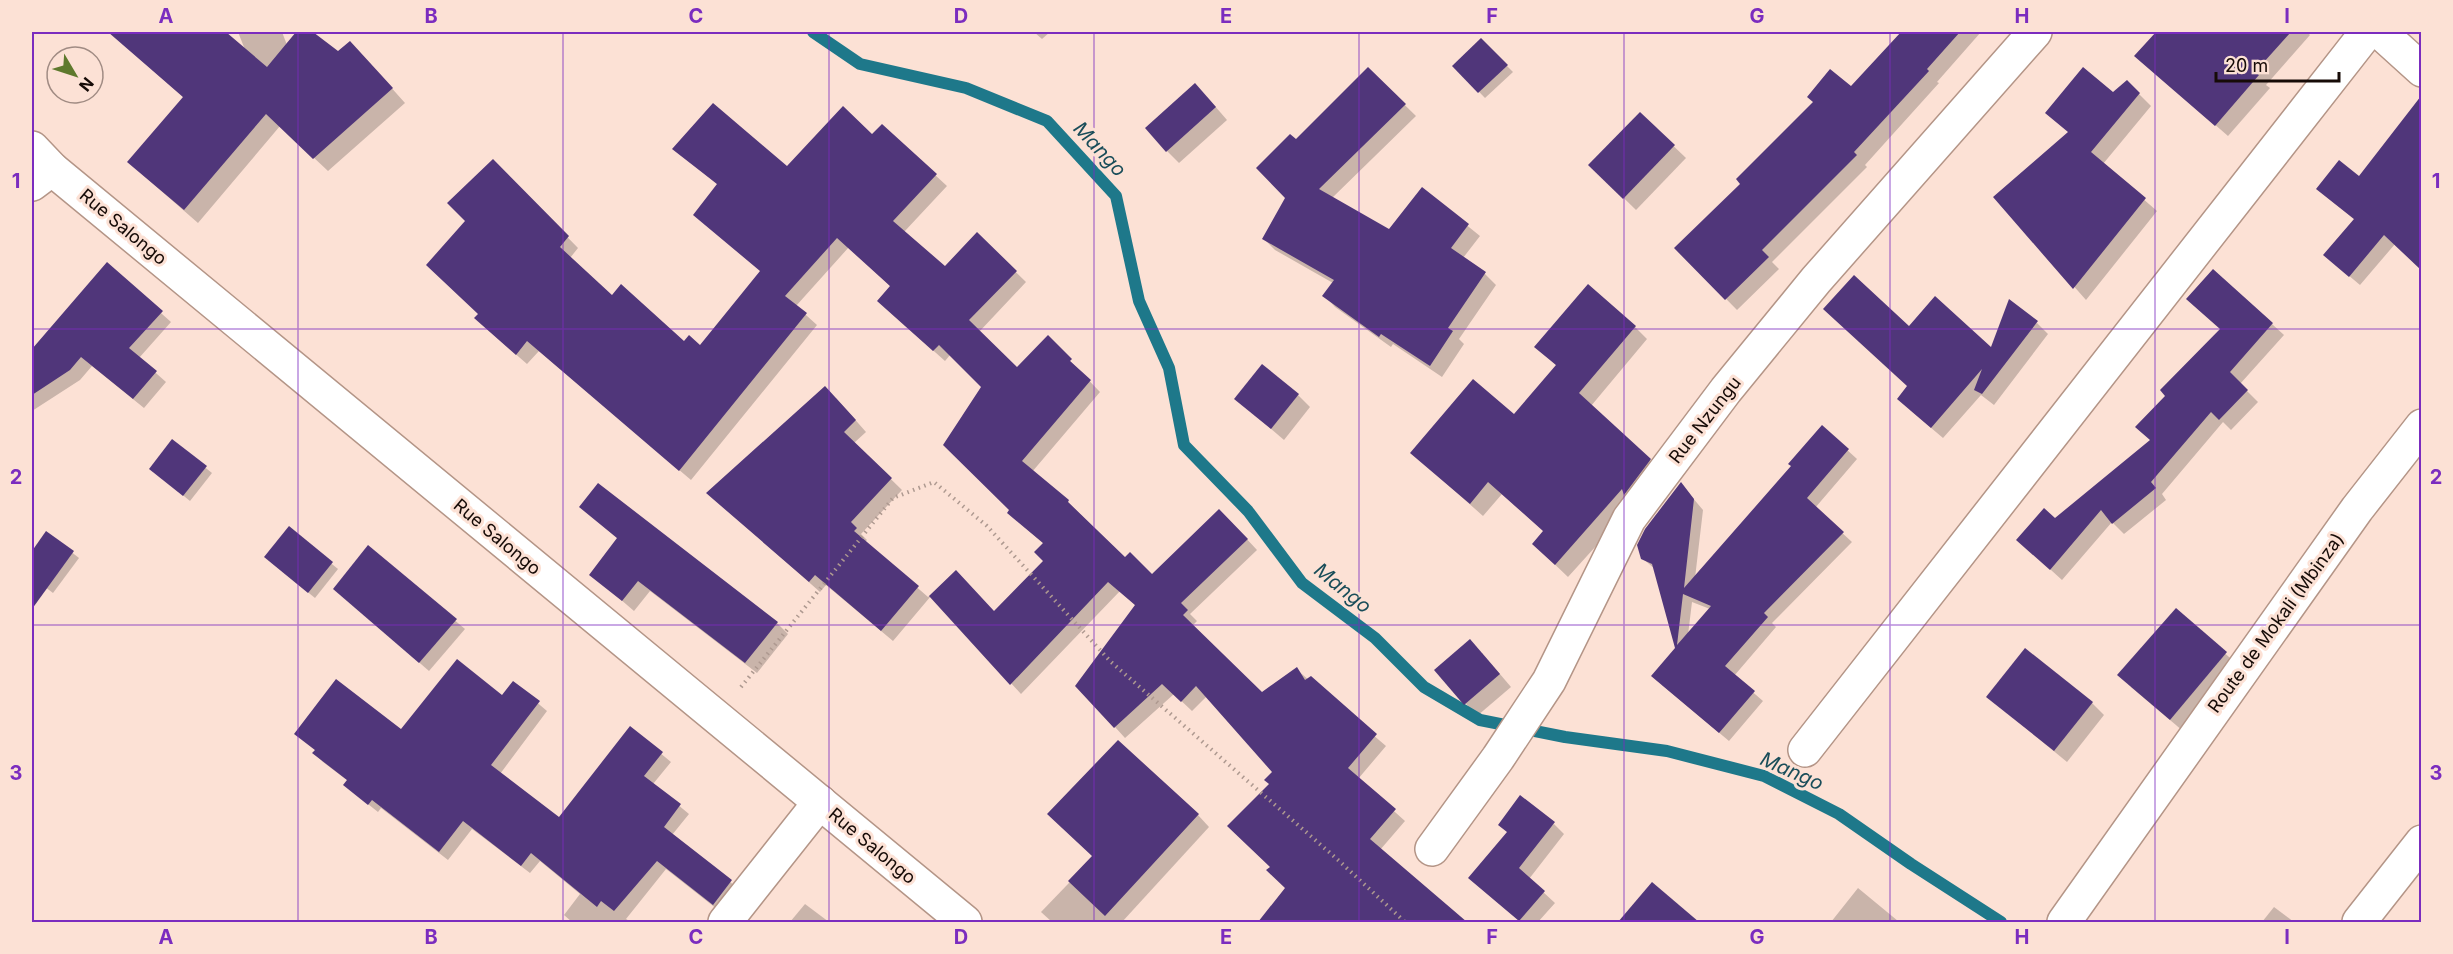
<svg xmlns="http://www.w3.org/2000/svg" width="2453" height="954" font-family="Inter,sans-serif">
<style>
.shadow{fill:#0003;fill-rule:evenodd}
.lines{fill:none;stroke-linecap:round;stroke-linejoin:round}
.stream{stroke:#1e788a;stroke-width:12}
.building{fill:#50367a;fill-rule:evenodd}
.street-casing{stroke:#b49587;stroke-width:36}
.secondary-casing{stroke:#b49587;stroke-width:36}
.path{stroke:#ae9990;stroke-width:4;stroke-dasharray:1.5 4.5;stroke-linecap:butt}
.street{stroke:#fff;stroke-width:33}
.secondary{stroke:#fff;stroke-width:33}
.grid{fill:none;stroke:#7b2cbf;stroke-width:1.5;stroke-opacity:0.55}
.labels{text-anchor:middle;stroke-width:6;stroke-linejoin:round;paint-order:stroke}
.street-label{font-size:18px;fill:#160b07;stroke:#fce1d5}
.water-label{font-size:20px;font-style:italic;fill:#194d59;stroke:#fce1d5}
.neatline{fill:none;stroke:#7b2cbf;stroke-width:2}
.grid-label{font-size:20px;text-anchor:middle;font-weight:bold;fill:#7b2cbf}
</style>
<rect width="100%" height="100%" fill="#fce1d5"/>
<g class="shadow">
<path d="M 114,32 L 182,32 L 261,90 L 238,32 L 282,32 L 287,45 L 298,32 L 311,32 L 338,53 L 363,56 L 405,103 L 328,171 L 280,126 L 198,223 L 143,175 L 184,98 L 112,34 Z"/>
<path d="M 1034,32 L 1050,32 L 1042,39 Z"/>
<path d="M 1902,32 L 1981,32 L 1937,82 L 1939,83 L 1865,165 L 1867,167 L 1772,262 L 1779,269 L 1737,310 L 1676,248 L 1851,88 Z"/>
<path d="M 2158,32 L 2307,32 L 2310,35 L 2266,85 L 2270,88 L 2228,136 L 2136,56 Z"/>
<path d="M 1481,40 L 1513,72 L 1485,98 L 1454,66 Z"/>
<path d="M 1368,69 L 1416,116 L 1332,198 L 1390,231 L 1422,189 L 1480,236 L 1463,258 L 1485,274 L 1496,285 L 1459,339 L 1464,344 L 1442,377 L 1393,344 L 1391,347 L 1335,307 L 1324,295 L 1333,283 L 1275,250 L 1264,239 L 1287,197 L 1296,142 Z"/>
<path d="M 2127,82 L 2151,106 L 2103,164 L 2157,211 L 2086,300 L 1995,197 Z"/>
<path d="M 1207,97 L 1227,120 L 1179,163 L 1167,151 Z"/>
<path d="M 1640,114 L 1686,158 L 1636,210 L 1590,165 Z"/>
<path d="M 2407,117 L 2422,129 L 2422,269 L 2395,244 L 2360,285 L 2335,264 L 2355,220 L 2328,198 L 2359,178 Z"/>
<path d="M 882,126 L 947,186 L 904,232 L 945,268 L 977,234 L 1026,282 L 979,332 L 1017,369 L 1048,338 L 1100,392 L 1032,472 L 1068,502 L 1125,559 L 1152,576 L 1230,521 L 1257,550 L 1190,614 L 1197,621 L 1192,626 L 1261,693 L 1296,669 L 1386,746 L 1358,779 L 1405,821 L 1380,850 L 1464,922 L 1259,922 L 1287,888 L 1272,867 L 1271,784 L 1274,772 L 1207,696 L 1192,711 L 1174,694 L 1125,738 L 1115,727 L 1136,606 L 1120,591 L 1021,694 L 931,596 L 893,641 L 826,585 L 820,592 L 708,493 L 836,398 L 866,432 L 854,443 L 902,490 L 861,534 L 867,540 L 865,542 L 928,597 L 956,572 L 994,613 L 1045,561 L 1044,544 L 1020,523 L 1011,510 L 983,387 L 950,355 L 945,361 L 889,311 L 891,287 L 849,247 L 796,306 L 817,325 L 691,480 L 539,351 L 527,364 L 487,329 L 480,314 L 467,221 L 493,161 L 578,248 L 570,258 L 612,297 L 684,343 L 700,347 L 761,272 L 718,185 L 675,149 L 787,168 L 872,136 Z"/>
<path d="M 107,265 L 171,322 L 139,358 L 166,382 L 144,408 L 92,366 L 80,380 L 32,411 L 32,352 Z"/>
<path d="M 2214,271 L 2284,335 L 2240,384 L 2258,402 L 2231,430 L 2223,422 L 2162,494 L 2166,500 L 2124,534 L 2112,522 L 2062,580 L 2030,551 L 2055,520 L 2151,441 L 2167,396 L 2221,329 Z"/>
<path d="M 2037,323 L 2048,334 L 1994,405 L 1981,395 L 1943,438 L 1910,410 L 1909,328 L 1991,349 Z"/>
<path d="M 1635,327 L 1647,339 L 1591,406 L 1663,472 L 1568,577 L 1546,556 L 1545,532 L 1502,494 L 1483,516 L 1412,453 L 1514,416 L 1557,366 L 1536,347 Z"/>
<path d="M 1298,395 L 1310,407 L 1284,440 L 1236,399 Z"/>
<path d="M 1822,427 L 1857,459 L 1815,508 L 1852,542 L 1772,623 L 1776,627 L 1734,676 L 1763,701 L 1729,741 L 1662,685 L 1677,649 L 1655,569 L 1642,558 L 1681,484 L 1703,510 L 1695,578 L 1793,466 ZM 1692,602 L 1710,609 L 1688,635 Z"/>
<path d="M 172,441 L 212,473 L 190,501 L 157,474 Z"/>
<path d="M 581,507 L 777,623 L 788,634 L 757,673 L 650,591 L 634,611 L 591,574 L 618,539 Z"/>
<path d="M 289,529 L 338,569 L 315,598 L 272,563 Z"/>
<path d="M 47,533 L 79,558 L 53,593 L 32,577 L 32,553 Z"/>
<path d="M 368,547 L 465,629 L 429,671 L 344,597 Z"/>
<path d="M 2176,610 L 2238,665 L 2183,731 L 2131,687 Z"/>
<path d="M 1482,653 L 1511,687 L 1477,716 L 1436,670 Z"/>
<path d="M 514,683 L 547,711 L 500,774 L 559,820 L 630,728 L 671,762 L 653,784 L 689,814 L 672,835 L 740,890 L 722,913 L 666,869 L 626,919 L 631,922 L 572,922 L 564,915 L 580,894 L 540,861 L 530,873 L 472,829 L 448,860 L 381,808 L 378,812 L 354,793 L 348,781 L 323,762 L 314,753 L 316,751 L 305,742 L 401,732 L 502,698 Z"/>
<path d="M 1988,697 L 2092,703 L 2104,715 L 2067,762 Z"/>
<path d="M 1198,815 L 1209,827 L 1122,922 L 1052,922 L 1041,912 L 1094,857 Z"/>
<path d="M 1554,824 L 1564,834 L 1529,879 L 1555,903 L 1538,922 L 1521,922 L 1470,878 Z"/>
<path d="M 1858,888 L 1898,921 L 1900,922 L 1831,922 Z"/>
<path d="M 805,904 L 829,922 L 790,922 Z"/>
<path d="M 2274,907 L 2294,922 L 2262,922 Z"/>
</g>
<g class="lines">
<path class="stream" d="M 813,32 L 860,64 L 966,88 L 1047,121 L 1116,196 L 1139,301 L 1169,368 L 1184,445 L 1248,511 L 1302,583 L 1375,638 L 1424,687 L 1480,720 L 1565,737 L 1667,751 L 1764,776 L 1839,814 L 1911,864 L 2001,922"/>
</g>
<g class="building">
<path d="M 108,32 L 226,32 L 267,67 L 296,32 L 313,32 L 338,51 L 350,41 L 393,88 L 313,159 L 266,114 L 184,210 L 127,162 L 183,97 Z"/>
<path d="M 1901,32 L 1960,32 L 1927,69 L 1929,71 L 1854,152 L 1857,155 L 1762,250 L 1769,257 L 1725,300 L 1674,248 L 1740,184 L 1736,179 L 1813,102 L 1807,97 L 1830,69 L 1851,86 Z"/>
<path d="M 2156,32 L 2291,32 L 2255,72 L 2259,75 L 2215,126 L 2134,56 Z"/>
<path d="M 1481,38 L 1508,65 L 1478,93 L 1452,66 Z"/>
<path d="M 1368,67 L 1406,104 L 1319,189 L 1389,229 L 1422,187 L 1469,224 L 1451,248 L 1486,272 L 1448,328 L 1453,331 L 1430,366 L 1381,334 L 1379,337 L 1322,296 L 1334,280 L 1262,239 L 1285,198 L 1256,168 L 1290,134 L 1296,139 Z"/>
<path d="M 2083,67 L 2113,92 L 2127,80 L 2140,93 L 2091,152 L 2146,198 L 2073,289 L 1993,197 L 2068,132 L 2045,113 Z"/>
<path d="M 1195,83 L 1216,107 L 1166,152 L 1145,128 Z"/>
<path d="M 2421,96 L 2421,270 L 2384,235 L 2349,277 L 2323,255 L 2354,219 L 2316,189 L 2339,160 L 2359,176 Z"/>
<path d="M 713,103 L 787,166 L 843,106 L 872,134 L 882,124 L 937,174 L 893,221 L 945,266 L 977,232 L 1017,271 L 969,320 L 1017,367 L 1048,335 L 1072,359 L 1070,361 L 1091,380 L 1022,461 L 1069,500 L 1068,502 L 1125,557 L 1130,552 L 1152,574 L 1219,509 L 1248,539 L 1181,603 L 1188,610 L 1183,615 L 1262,692 L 1297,667 L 1305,680 L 1311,676 L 1377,734 L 1348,768 L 1396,809 L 1370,839 L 1467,922 L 1258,922 L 1285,888 L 1266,870 L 1270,867 L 1227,826 L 1269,784 L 1264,780 L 1272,772 L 1196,686 L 1181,702 L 1162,684 L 1114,728 L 1075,686 L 1135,605 L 1108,582 L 1010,685 L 929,596 L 956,570 L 994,611 L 1043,561 L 1034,552 L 1043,543 L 1007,513 L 1009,510 L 943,445 L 981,387 L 939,345 L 933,351 L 877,301 L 890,286 L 837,238 L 785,296 L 807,313 L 679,471 L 527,341 L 516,355 L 474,318 L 478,314 L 426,265 L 465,221 L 447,203 L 493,159 L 569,236 L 560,247 L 612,295 L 621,284 L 684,341 L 689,335 L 700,345 L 760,271 L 693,215 L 717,184 L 672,149 Z"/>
<path d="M 1640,112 L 1675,145 L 1623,199 L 1588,165 Z"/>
<path d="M 107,262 L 163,311 L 129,348 L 157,371 L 133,399 L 81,357 L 70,370 L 32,395 L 32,349 Z"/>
<path d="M 2213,269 L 2273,323 L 2230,372 L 2248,390 L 2219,420 L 2211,412 L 2151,482 L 2156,488 L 2112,524 L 2101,510 L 2050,570 L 2016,540 L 2044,508 L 2055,518 L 2150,440 L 2135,427 L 2165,396 L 2160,390 L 2220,329 L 2186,299 Z"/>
<path d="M 1854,275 L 1909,326 L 1935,296 L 1991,347 L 2009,299 L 2038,321 L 1982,394 L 1974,390 L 1982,369 L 1931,428 L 1897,399 L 1907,386 L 1823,309 Z"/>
<path d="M 1588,284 L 1636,326 L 1579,393 L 1651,459 L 1624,495 L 1622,489 L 1555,565 L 1532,544 L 1543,531 L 1488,482 L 1470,504 L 1410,453 L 1473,379 L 1514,414 L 1556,365 L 1534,347 Z"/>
<path d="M 1262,364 L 1299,394 L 1271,429 L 1234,399 Z"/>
<path d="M 825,386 L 856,420 L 844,432 L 892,478 L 851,522 L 857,528 L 854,531 L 919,586 L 881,631 L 815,575 L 809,582 L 706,493 Z"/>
<path d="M 1822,425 L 1849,449 L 1807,498 L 1844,532 L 1764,613 L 1768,617 L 1725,666 L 1755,691 L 1719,733 L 1651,676 L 1675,648 L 1652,564 L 1641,559 L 1637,545 L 1645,529 L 1681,482 L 1694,499 L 1684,588 L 1791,466 L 1788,464 ZM 1683,594 L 1711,606 L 1677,645 Z"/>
<path d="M 172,439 L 207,466 L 183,496 L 149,469 Z"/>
<path d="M 598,483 L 778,622 L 745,663 L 638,581 L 622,601 L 589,575 L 617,538 L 579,507 Z"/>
<path d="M 289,526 L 333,562 L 308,593 L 264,557 Z"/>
<path d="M 46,531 L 74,551 L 32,609 L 32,551 Z"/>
<path d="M 368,545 L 457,619 L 419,663 L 333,589 Z"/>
<path d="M 2176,608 L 2227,652 L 2170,720 L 2117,675 Z"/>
<path d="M 1470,639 L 1500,674 L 1464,705 L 1434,670 Z"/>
<path d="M 2025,648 L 2093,702 L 2054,751 L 1986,697 Z"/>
<path d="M 457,659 L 502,695 L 513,681 L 540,701 L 491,765 L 559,817 L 630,726 L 663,752 L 644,776 L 681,804 L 664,827 L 732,880 L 713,905 L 657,861 L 614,911 L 601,901 L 597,907 L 531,853 L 521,866 L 463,821 L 439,852 L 372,800 L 368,805 L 343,785 L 347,780 L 312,753 L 315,750 L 294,734 L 336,679 L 401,729 Z"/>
<path d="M 1118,740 L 1199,814 L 1105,916 L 1068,881 L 1092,856 L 1047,814 Z"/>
<path d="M 1520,795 L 1555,822 L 1519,868 L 1545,891 L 1519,921 L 1468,878 L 1507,832 L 1498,825 Z"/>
<path d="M 1652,882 L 1699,922 L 1618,922 Z"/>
</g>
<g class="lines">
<defs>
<g id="street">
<path d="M 2380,32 L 2422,70"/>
<path d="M 32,184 L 52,169"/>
<path d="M 1805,750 L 2367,32"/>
<path d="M 1432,849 L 1498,758 L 1549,681 L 1629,519 L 1726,390 L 1816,280 L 2035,32"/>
<path d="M 725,922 L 820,802"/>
<path d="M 2359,922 L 2422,842"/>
</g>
<g id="secondary">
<path d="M 32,148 L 52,169 L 965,922"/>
<path d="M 2064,922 L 2357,509 L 2422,426"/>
</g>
</defs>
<use href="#street" class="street-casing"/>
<use href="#secondary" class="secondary-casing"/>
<path class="path" d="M 741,687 L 893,498 L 934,482 L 987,526 L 1111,662 L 1337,859 L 1405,922"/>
<use href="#street" class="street"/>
<use href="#secondary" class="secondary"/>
</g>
<path class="grid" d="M 298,32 L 298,922M 563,32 L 563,922M 829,32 L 829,922M 1094,32 L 1094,922M 1359,32 L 1359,922M 1624,32 L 1624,922M 1890,32 L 1890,922M 2155,32 L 2155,922M 32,329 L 2422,329M 32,625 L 2422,625"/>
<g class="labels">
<g class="street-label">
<text transform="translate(123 227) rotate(40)" y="6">Rue Salongo</text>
<text transform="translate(1705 420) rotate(-52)" y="6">Rue Nzungu</text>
<text transform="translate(497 537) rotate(40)" y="6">Rue Salongo</text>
<text transform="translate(2276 623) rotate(-54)" y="6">Route de Mokali (Mbinza)</text>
<text transform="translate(872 846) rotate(40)" y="6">Rue Salongo</text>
</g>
<g class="water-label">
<text transform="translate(1100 149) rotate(47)" y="7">Mango</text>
<text transform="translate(1343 588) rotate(39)" y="7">Mango</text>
<text transform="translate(1792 771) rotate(24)" y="7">Mango</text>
</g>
</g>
<rect width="2453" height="954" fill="none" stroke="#fce1d5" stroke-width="66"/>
<g transform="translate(75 75) rotate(129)"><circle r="28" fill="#fce1d5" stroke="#a08b83" stroke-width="1.5"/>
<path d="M0-4.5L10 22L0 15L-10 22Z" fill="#5e792d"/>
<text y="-9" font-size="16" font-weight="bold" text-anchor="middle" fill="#160b07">N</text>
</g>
<path d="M2216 72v9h123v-9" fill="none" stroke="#160b07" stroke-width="3"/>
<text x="2225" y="72" font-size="18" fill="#160b07" stroke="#fce1d5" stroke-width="4.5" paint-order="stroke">20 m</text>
<rect x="33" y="33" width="2387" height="888" class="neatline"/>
<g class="grid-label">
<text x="166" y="23">A</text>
<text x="431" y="23">B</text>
<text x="696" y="23">C</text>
<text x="961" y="23">D</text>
<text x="1226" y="23">E</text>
<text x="1492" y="23">F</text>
<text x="1757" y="23">G</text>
<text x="2022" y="23">H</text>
<text x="2287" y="23">I</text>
<text x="16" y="188">1</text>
<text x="2436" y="188">1</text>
<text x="16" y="484">2</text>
<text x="2436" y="484">2</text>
<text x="16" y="780">3</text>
<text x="2436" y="780">3</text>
<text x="166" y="944">A</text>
<text x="431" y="944">B</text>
<text x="696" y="944">C</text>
<text x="961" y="944">D</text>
<text x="1226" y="944">E</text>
<text x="1492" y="944">F</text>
<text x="1757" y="944">G</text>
<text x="2022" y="944">H</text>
<text x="2287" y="944">I</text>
</g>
</svg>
